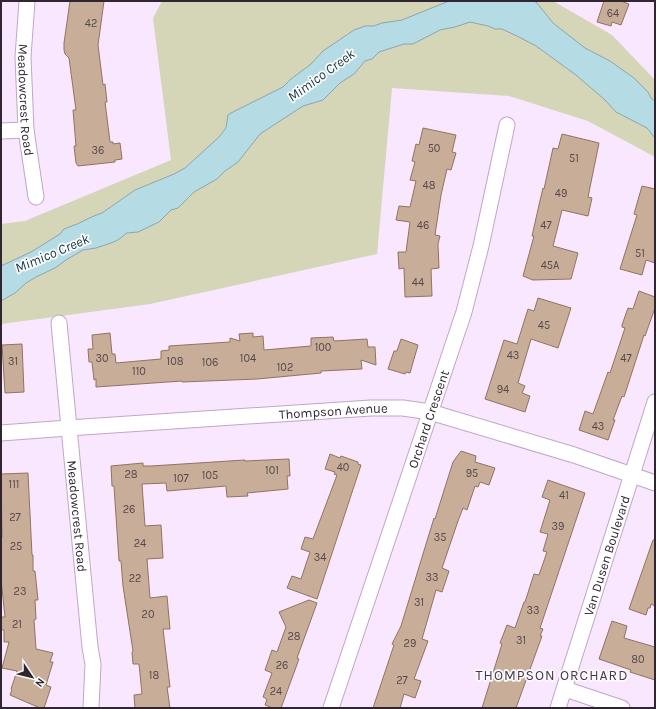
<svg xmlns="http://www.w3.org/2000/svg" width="656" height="709" font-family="Karla,sans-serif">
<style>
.green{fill:#d4d6b7}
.water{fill:#b5dce5;stroke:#8da5af}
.building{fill:#c8ae99;stroke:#90745d}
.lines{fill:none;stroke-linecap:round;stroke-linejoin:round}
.minor-casing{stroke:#bfa8c5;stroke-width:17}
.minor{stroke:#fff;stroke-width:15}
.labels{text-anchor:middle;stroke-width:3.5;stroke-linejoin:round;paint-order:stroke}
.number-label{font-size:11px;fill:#55484c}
.street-label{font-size:13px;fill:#2f2632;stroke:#fbfbfb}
.water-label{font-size:14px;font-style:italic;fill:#12373e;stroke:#fbfbfb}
.neighbourhood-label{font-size:14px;letter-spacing:1px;fill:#4a374f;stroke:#fbfbfb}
</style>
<rect width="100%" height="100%" fill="#f9e6ff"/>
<path class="green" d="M 162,1 L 553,1 L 612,35 L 655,80 L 655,157 L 588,121 L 509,96 L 392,88 L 377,254 L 150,304 L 1,324 L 1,224 L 25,221 L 171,160 L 153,18 Z"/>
<path class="water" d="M 449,1 L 534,1 L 537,3 L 553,23 L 585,48 L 610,61 L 634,78 L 648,92 L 651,98 L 655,101 L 655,138 L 647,128 L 616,112 L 605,100 L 576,75 L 536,46 L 519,37 L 502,29 L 495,29 L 488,26 L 470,22 L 455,27 L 440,30 L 413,44 L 404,44 L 379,52 L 372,59 L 365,61 L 354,74 L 340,83 L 323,100 L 303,106 L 260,134 L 238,162 L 225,171 L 217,179 L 194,192 L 178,208 L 171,210 L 159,222 L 138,232 L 127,233 L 118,240 L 111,243 L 96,248 L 83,250 L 66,260 L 55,268 L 36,277 L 26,283 L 15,293 L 1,301 L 1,266 L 31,252 L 60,234 L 64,229 L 77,224 L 94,216 L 102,213 L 135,190 L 174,174 L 185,168 L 219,137 L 226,128 L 228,115 L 231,113 L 283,87 L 291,79 L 311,64 L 323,51 L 354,30 L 365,26 L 374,26 L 382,23 L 402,20 Z"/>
<g class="building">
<path d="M 70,1 L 104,1 L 98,45 L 103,85 L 105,84 L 107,102 L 105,102 L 110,142 L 113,142 L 113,144 L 120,143 L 122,159 L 115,160 L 115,162 L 78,166 L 76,163 L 74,146 L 76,146 L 73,110 L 76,110 L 69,58 L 65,54 L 64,50 L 64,43 Z"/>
<path d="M 604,1 L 621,1 L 629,4 L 621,25 L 612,22 L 611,26 L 597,22 Z"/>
<path d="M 423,128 L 456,135 L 452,152 L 456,153 L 451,170 L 447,169 L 441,195 L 435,235 L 440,236 L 438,244 L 439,268 L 431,269 L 432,296 L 405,297 L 404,268 L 399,269 L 398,252 L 406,252 L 410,222 L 396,220 L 399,206 L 410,207 L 416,181 L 410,180 L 415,162 L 412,161 L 416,144 L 419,145 Z"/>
<path d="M 562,134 L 599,143 L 588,197 L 592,198 L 588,216 L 562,210 L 553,246 L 578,253 L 571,279 L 533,280 L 523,276 L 534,236 L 532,236 L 539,205 L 543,188 L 544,189 L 553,148 L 558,149 Z"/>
<path d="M 642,186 L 655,189 L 655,263 L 646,260 L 642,275 L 620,269 L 637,215 L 634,214 Z"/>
<path d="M 639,291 L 655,297 L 655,308 L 645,336 L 644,335 L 624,397 L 622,396 L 613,420 L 615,420 L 608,440 L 579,430 L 585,411 L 593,414 L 608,372 L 610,373 L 625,328 L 622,327 L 622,325 L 628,308 L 633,309 Z"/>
<path d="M 538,298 L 571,308 L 558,348 L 531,339 L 518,383 L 525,386 L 522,393 L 530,396 L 525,412 L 485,399 L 504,340 L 517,344 L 528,309 L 534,311 Z"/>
<path d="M 110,333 L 112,354 L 115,354 L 116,363 L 161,359 L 161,351 L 169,350 L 169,346 L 230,342 L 230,338 L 240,341 L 239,334 L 253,333 L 253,337 L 263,336 L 264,350 L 311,346 L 311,338 L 333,337 L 334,341 L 367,339 L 368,347 L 375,347 L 376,365 L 361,360 L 362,369 L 321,371 L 321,373 L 257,379 L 182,382 L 182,381 L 96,387 L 96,379 L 94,380 L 92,362 L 89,362 L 88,349 L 93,349 L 92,335 Z"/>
<path d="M 401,339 L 418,345 L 410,373 L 406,372 L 405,374 L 388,369 L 394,351 L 397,351 Z"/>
<path d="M 22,344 L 24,392 L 5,393 L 2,345 Z"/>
<path d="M 461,451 L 476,456 L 475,462 L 495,468 L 489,485 L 480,482 L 478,487 L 475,486 L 467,510 L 463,508 L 458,521 L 442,568 L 449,571 L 442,592 L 436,590 L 422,639 L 428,641 L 414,679 L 421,681 L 415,698 L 404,694 L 400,708 L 373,708 L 394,645 L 392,644 L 401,626 L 434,518 L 435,519 L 453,462 Z"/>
<path d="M 330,454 L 340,458 L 341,456 L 358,462 L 358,464 L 361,465 L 317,599 L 287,588 L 292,576 L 301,579 L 310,552 L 301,549 L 305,537 L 313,539 L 337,475 L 334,474 L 335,472 L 325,469 Z"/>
<path d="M 289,459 L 290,476 L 287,476 L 288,489 L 247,493 L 248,496 L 227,497 L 226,486 L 167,491 L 166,483 L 142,484 L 145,526 L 161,525 L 163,558 L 147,559 L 150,598 L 167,596 L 170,629 L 163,629 L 170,687 L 167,687 L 170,708 L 135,708 L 134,695 L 142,694 L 139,664 L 133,664 L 132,652 L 133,651 L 123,586 L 121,561 L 119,561 L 114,486 L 112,486 L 111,466 L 143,463 L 143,466 L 151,466 L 245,460 L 245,461 Z"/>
<path d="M 28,473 L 32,555 L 33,555 L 33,571 L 35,571 L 38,600 L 35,600 L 36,619 L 34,620 L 36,649 L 53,653 L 50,662 L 53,662 L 46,685 L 51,687 L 44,708 L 40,708 L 10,695 L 12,690 L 11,689 L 17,671 L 2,668 L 9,642 L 4,642 L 4,630 L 1,630 L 1,617 L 5,617 L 1,579 L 1,537 L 2,537 L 1,474 Z"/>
<path d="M 548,480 L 585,493 L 540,628 L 543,629 L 540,636 L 542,636 L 516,708 L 482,708 L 502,644 L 500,643 L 507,625 L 515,628 L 524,602 L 525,602 L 534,574 L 539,575 L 547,552 L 543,551 L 548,534 L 540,532 L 550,500 L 542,497 Z"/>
<path d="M 653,540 L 655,540 L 655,606 L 651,604 L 650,608 L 648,608 L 646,615 L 629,609 Z"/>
<path d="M 309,600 L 317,603 L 297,658 L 299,659 L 281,708 L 273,708 L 265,705 L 267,699 L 263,697 L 272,673 L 265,670 L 272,650 L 277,652 L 286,627 L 279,612 Z"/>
<path d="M 612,621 L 627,626 L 624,638 L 655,647 L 655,680 L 630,672 L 631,670 L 599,659 Z"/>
</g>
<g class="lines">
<defs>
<g id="minor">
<path id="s1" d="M 27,1 L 23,57 L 26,130 L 36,197"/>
<path d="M 1,131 L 26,130"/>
<path id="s2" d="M 59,323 L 90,647 L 93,664 L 91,708"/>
<path id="s3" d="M 1,433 L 68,428 L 371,408 L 403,408 L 430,412 L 574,455 L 655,483"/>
<path d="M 565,689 L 622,708"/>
<path id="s4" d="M 331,708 L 464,312 L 481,246 L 507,125"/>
<path id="s5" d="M 558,708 L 655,402"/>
</g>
</defs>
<use href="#minor" class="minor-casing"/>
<use href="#minor" class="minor"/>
</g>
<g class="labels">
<g class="number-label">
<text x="613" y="17">64</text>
<text x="91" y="27">42</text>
<text x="434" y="152">50</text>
<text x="98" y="154">36</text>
<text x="574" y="162">51</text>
<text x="429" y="189">48</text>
<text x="561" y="197">49</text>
<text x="423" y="229">46</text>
<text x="546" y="229">47</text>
<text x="640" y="257">51</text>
<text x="550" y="269">45A</text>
<text x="418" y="286">44</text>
<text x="544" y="329">45</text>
<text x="323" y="351">100</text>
<text x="513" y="359">43</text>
<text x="102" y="362">30</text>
<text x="248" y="362">104</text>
<text x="626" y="362">47</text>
<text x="13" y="365">31</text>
<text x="175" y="365">108</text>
<text x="210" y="366">106</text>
<text x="285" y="371">102</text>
<text x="139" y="375">110</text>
<text x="503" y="393">94</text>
<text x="598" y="430">43</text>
<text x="343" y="471">40</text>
<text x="272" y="474">101</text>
<text x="472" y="477">95</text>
<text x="131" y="478">28</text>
<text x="210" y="479">105</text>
<text x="181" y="482">107</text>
<text x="14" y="488">111</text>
<text x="564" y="499">41</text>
<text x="129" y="513">26</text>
<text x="15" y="521">27</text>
<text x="558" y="530">39</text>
<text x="440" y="541">35</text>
<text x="140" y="547">24</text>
<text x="16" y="550">25</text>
<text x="320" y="561">34</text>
<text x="432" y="581">33</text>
<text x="135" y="582">22</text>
<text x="20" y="595">23</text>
<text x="419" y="606">31</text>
<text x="533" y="614">33</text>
<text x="148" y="618">20</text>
<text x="17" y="628">21</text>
<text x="294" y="640">28</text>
<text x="521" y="644">31</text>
<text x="410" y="647">29</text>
<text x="638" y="663">80</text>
<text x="282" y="669">26</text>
<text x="154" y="679">18</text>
<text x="402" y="684">27</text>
<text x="276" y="695">24</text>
</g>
<g class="street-label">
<text dy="5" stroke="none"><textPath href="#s1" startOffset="99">Meadowcrest Road</textPath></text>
<text dy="5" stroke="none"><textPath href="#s3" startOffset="333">Thompson Avenue</textPath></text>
<text dy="5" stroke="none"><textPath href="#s4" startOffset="305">Orchard Crescent</textPath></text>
<text dy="5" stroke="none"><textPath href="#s2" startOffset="194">Meadowcrest Road</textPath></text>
<text dy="5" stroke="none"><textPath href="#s5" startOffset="160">Van Dusen Boulevard</textPath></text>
</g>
<g class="water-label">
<text transform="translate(321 75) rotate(-36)" y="5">Mimico Creek</text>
<text transform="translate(52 253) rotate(-23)" y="5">Mimico Creek</text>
</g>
<g class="neighbourhood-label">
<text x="552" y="680">THOMPSON ORCHARD</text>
</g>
</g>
<rect width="656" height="709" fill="none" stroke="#2f2632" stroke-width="4"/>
<g transform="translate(32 677) rotate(125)" stroke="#fbfbfb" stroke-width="3" paint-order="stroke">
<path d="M0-3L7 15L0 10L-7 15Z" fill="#2f2632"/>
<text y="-6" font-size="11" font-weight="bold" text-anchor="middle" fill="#2f2632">N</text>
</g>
</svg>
